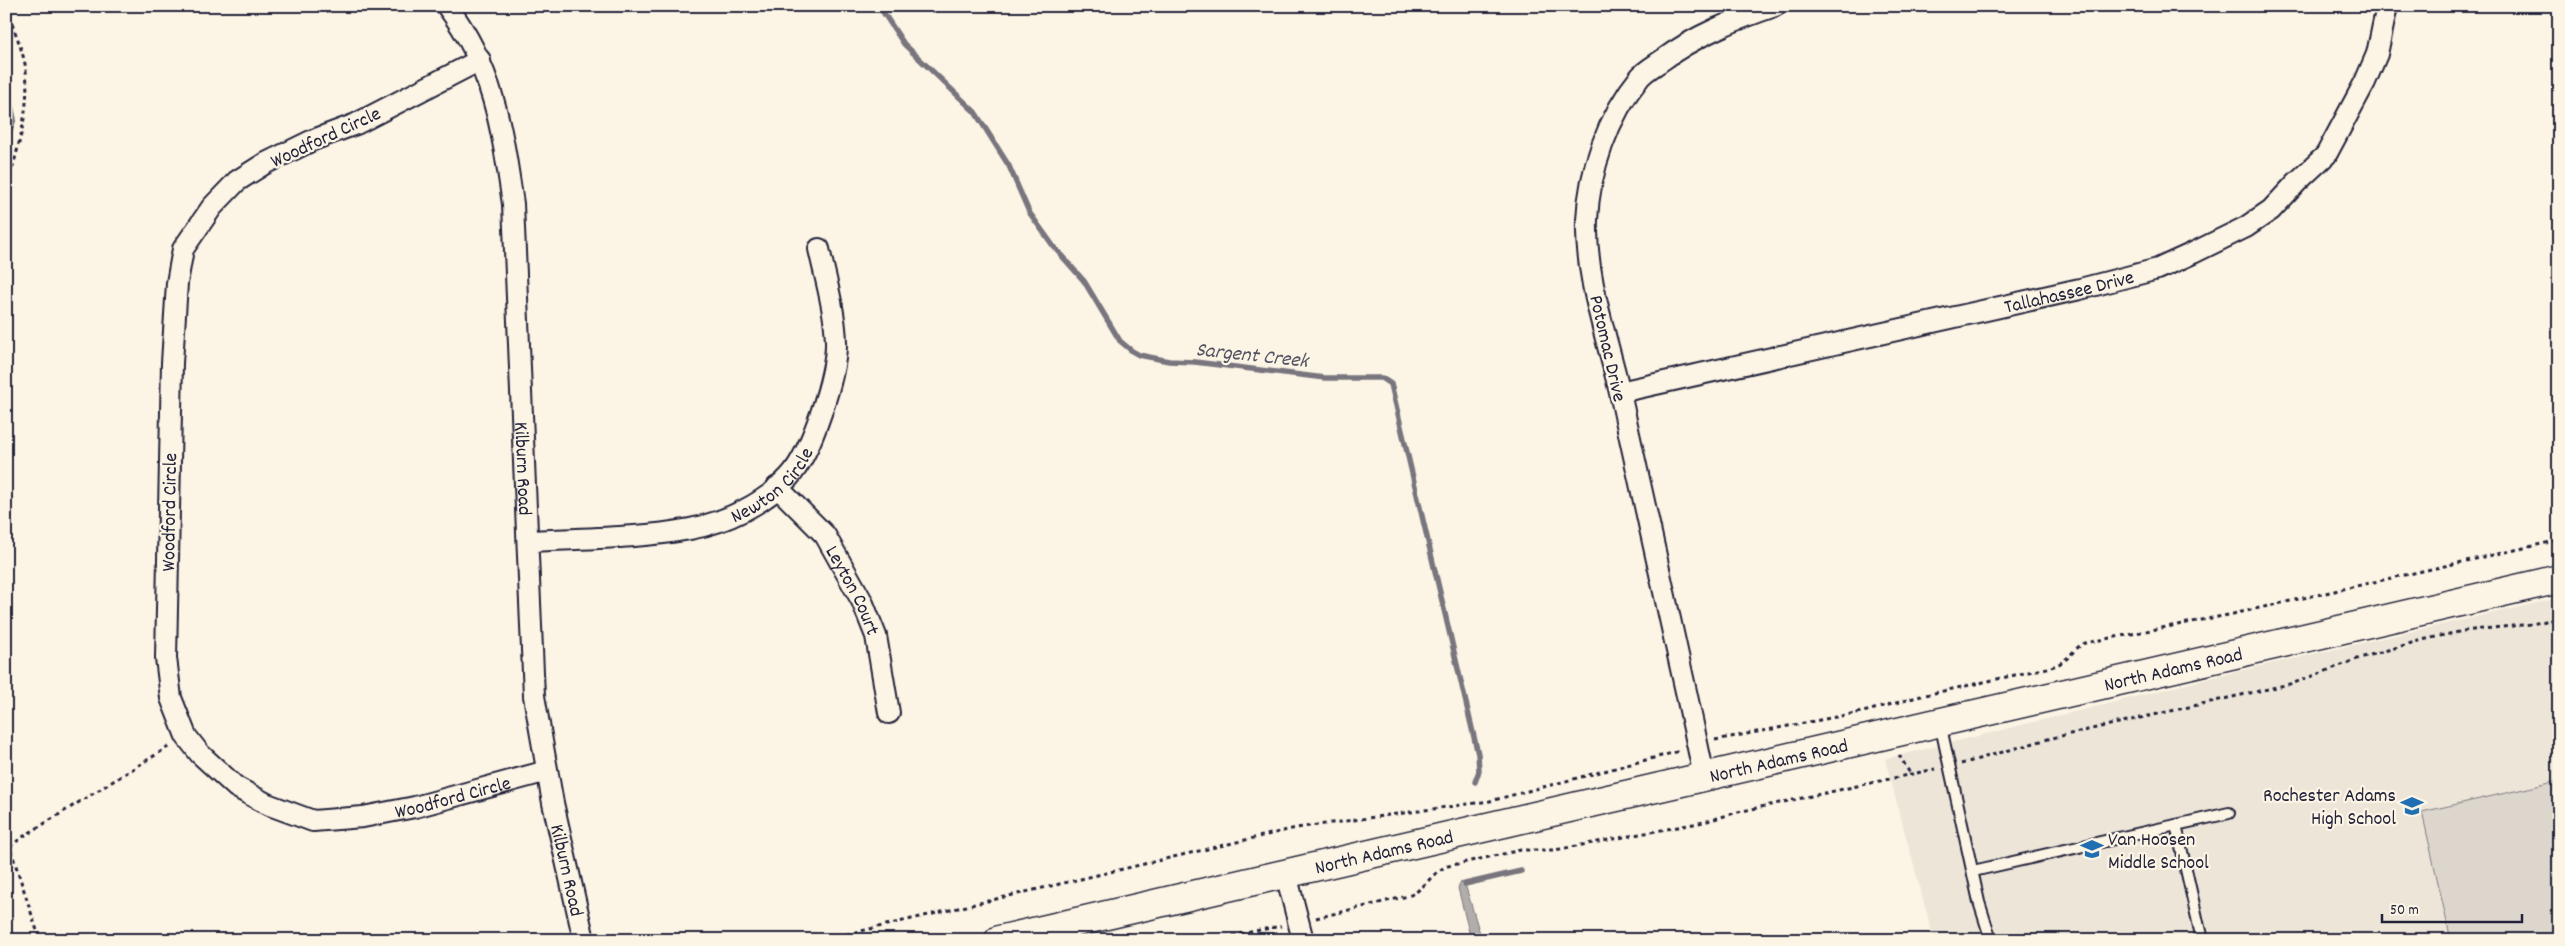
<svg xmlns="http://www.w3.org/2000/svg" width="2565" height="946" font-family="Dekko,sans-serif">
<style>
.built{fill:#ece5d8}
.green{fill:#dcd6cc;stroke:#7f7c84}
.water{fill:#b2adab;stroke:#78757e}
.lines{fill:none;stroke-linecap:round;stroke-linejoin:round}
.stream{stroke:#78757e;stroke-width:5.5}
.lane-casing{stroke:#22223b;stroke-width:14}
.street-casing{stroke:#22223b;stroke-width:24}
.secondary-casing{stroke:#22223b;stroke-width:31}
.path{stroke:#22223b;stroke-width:3;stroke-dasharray:4 4;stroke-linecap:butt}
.lane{stroke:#fcf5e5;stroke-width:10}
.street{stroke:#fcf5e5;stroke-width:20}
.secondary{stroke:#fcf5e5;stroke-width:28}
.labels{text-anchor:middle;stroke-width:4.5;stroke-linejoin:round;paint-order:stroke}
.street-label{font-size:20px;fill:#22223b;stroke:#fcf5e5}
.poi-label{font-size:20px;fill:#22223b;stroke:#fcf5e5;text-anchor:end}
.water-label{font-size:21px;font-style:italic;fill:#545362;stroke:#fcf5e5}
</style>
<rect width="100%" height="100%" fill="#fcf5e5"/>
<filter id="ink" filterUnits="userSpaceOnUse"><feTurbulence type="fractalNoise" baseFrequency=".02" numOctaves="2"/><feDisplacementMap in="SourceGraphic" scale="10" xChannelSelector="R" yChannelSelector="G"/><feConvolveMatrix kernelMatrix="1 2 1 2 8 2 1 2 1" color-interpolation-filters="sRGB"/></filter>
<g filter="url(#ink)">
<path class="built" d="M 2559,598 L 2559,940 L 1934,940 L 1885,759 L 2235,672 Z"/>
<path class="green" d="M 2559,781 L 2559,940 L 2451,940 L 2422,812 Z"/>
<path class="water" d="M 1461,882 L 1465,884 L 1482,940 L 1471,940 L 1458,888 Z"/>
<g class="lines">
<g class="stream">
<path d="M 879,6 L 904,44 L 975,112 L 1009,166 L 1029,212 L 1054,247 L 1084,281 L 1120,341 L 1132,351 L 1139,355 L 1169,361 L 1195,362 L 1325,378 L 1382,378 L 1391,384 L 1478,754 L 1479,771 L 1475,782"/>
<path d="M 6,84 L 14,119 L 6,140"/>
<path d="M 1465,884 L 1521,871"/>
</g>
<defs>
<g id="lane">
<path d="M 1940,723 L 1979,902 L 1991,940"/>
<path d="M 2176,825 L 2202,940"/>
<path d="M 1973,871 L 2229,813"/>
</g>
<g id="street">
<path id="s1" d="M 447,6 C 494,69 502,129 513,204 L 534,696 L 553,803 L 584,940"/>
<path id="s2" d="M 480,60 L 356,124 L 313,140 L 264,164 L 237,181 L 212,207 L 183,249 L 177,283 L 172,363 L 166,658 L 171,698 L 186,736 L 200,754 L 236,787 L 267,804 L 313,821 L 363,817 L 415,807 L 547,771"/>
<path id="s3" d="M 1620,392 L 2080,289 L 2158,269 L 2193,253 L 2246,227 L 2271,210 L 2297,182 L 2326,155 L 2365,82 L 2377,54 L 2387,6"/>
<path id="s4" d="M 777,487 L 825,535 L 862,601 L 876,636 L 889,713"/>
<path id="s5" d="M 528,541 C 581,538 637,539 690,529 C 726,522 764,504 789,477 C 811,454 837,374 836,342 C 835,311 826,280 819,249"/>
<path d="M 1704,776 C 1677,648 1649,520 1620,393 C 1607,337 1585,278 1587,220 C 1589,171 1608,116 1640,77 C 1645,71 1654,66 1661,61 C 1696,35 1734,20 1775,6"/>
<path d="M 1286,874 L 1303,940"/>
</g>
<g id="secondary">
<path id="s6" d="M 999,940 L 2559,579"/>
</g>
</defs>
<use href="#lane" class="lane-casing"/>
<use href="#street" class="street-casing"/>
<use href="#secondary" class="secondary-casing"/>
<g class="path">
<path d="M 6,9 C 13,27 21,45 25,64 C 32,105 17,152 6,191"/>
<path d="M 1715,740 L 1867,711 L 1921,696 L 2051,667 C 2071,661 2070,650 2085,643 L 2233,614 L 2559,540"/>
<path d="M 1899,755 L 1911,775"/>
<path d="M 1961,764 L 2048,739 L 2294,683 L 2360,658 L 2422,640 L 2463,631 L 2532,624 L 2559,618"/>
<path d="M 6,835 L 40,940"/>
<path d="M 10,847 L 21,838 L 170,746"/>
<path d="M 1316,918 L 1408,896 C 1425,890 1431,872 1448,866 L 1521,850 L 1555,850 L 1704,822 L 1738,812 L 1935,769"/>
<path d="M 823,940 L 1296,828 L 1490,801 L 1680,751"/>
<path d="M 1209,940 L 1281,926"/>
</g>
<use href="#lane" class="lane"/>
<use href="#street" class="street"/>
<use href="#secondary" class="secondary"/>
</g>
</g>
<defs>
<symbol id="school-bare" viewBox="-9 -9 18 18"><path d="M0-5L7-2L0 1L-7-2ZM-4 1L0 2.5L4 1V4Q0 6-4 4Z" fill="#1f6fb2" stroke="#fcf5e5" stroke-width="2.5" paint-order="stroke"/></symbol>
</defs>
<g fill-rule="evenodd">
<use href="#school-bare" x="2396" y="790" width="32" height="32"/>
<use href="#school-bare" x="2076" y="833" width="32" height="32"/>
</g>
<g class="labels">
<g class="street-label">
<text transform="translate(325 136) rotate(-25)" y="7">Woodford Circle</text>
<text dy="7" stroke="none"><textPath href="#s3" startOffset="460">Tallahassee Drive</textPath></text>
<text transform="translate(1609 348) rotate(77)" y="7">Potomac Drive</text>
<text dy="7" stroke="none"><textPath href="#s1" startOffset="476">Kilburn Road</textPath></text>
<text dy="7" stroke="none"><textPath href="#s5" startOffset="258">Newton Circle</textPath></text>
<text transform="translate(168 512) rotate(-89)" y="7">Woodford Circle</text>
<text dy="7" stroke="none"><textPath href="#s4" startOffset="130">Leyton Court</textPath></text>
<text dy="7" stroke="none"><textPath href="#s6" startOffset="1205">North Adams Road</textPath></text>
<text dy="7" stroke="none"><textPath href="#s6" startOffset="800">North Adams Road</textPath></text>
<text dy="7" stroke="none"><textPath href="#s2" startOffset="1148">Woodford Circle</textPath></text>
<text dy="7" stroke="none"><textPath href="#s6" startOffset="395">North Adams Road</textPath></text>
<text dy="7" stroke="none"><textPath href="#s1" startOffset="881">Kilburn Road</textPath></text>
</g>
<g class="poi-label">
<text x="2396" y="801">Rochester Adams<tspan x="2396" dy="23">High School</tspan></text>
<text x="2108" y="845" text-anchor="start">Van Hoosen<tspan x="2108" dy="23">Middle School</tspan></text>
</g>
<g class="water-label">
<text transform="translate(1252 354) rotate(6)" y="7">Sargent Creek</text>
</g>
</g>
<rect width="2565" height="946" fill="none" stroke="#fcf5e5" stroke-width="25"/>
<rect x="12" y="12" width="2540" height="921" fill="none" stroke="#22223b" stroke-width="2" filter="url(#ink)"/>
<path d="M2382 914v8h140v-8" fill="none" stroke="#22223b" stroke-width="2.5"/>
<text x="2390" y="914" font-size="15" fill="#22223b" stroke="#fcf5e5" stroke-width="4" paint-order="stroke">50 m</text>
</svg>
